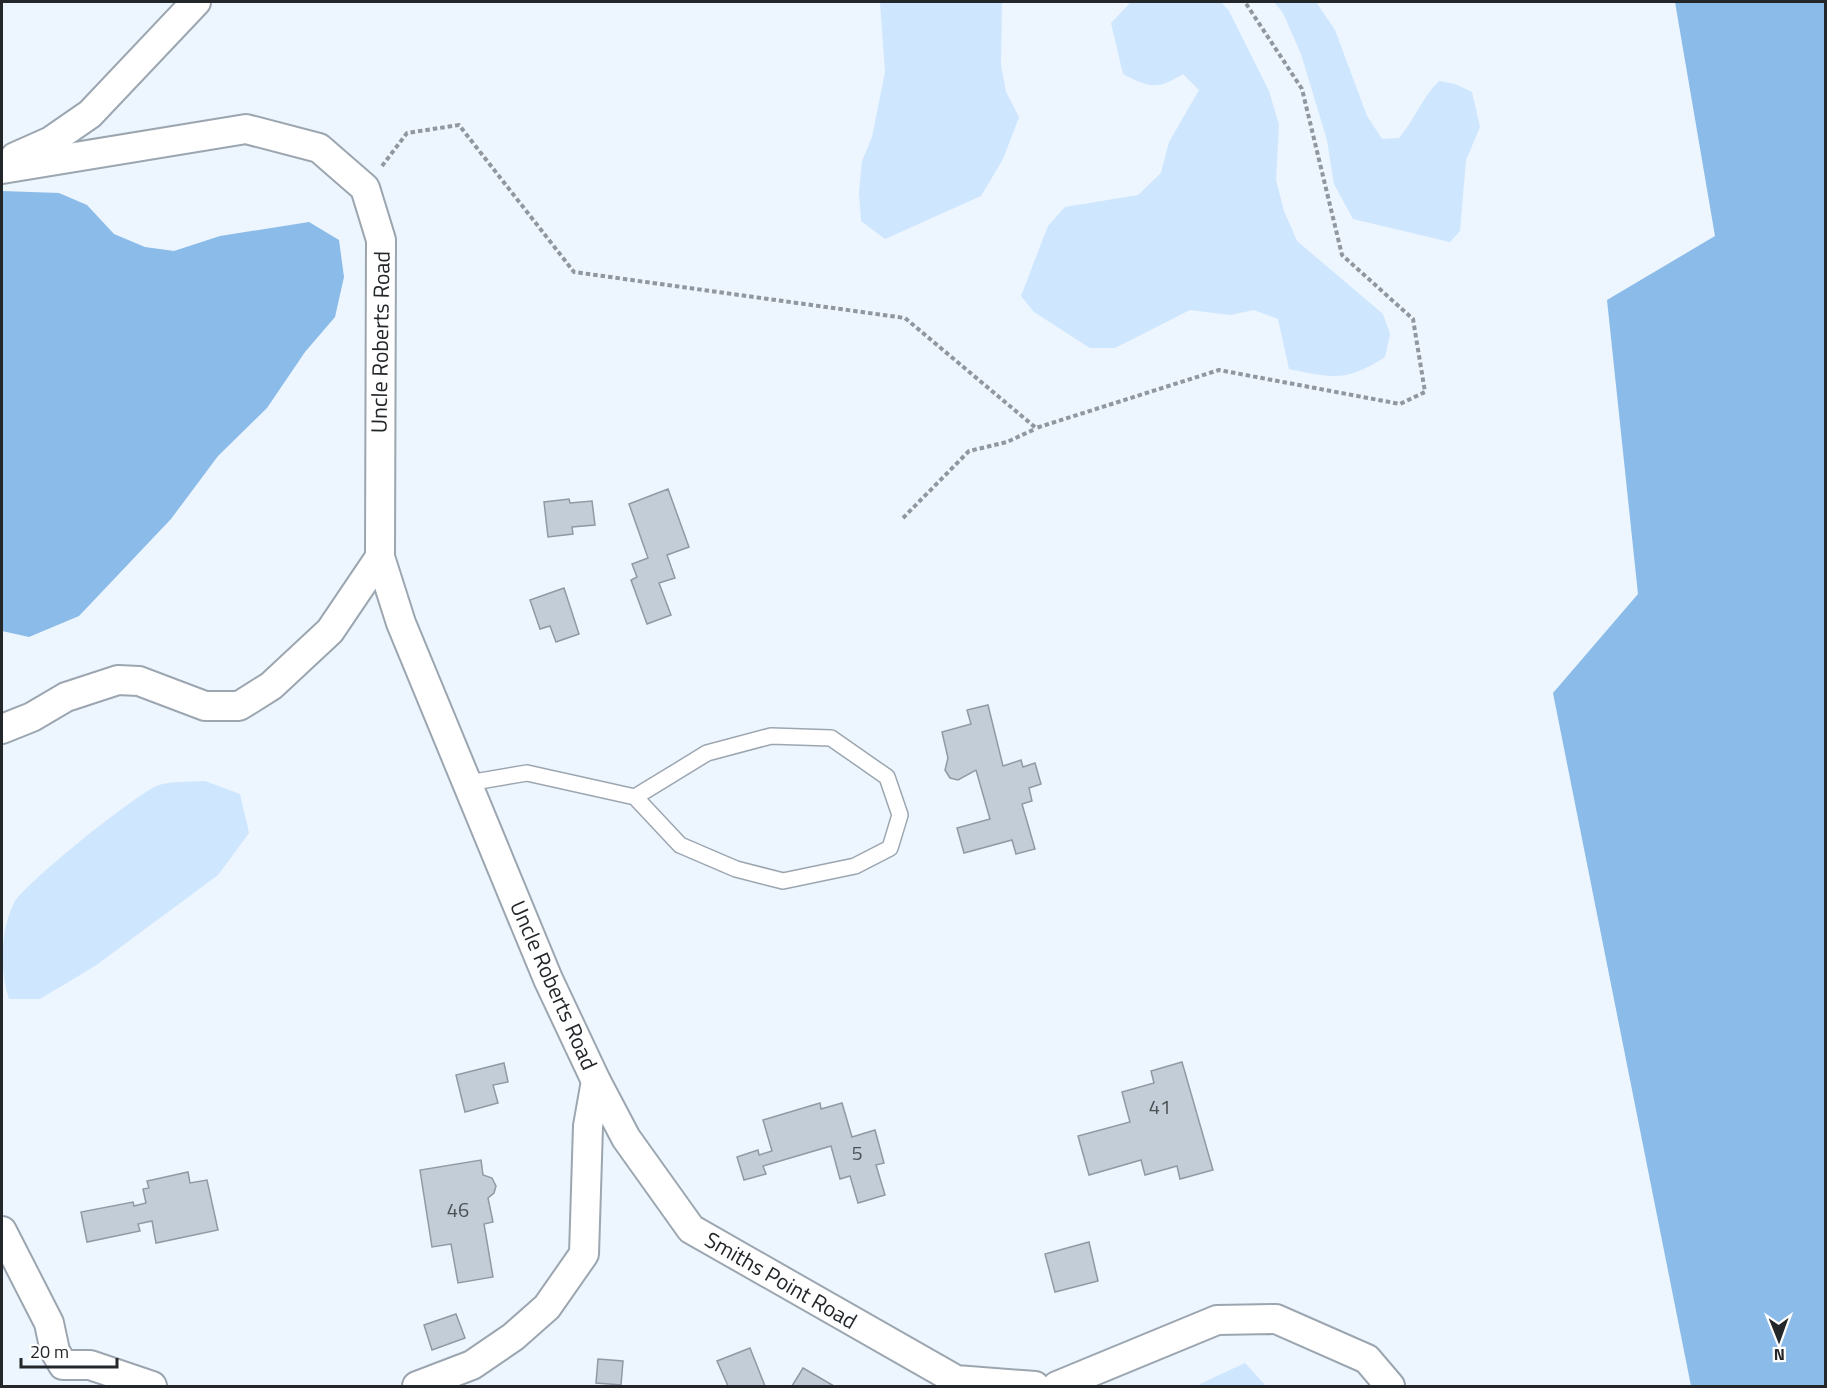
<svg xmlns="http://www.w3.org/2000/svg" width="1827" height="1388" font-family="'Titillium Web',sans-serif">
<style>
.green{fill:#cee6fe}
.water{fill:#8abbe9}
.building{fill:#c2cdd7;stroke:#909aa4;stroke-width:1.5}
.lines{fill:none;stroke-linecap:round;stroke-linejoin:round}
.service-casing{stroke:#9ca6b0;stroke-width:18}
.minor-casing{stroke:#9ca6b0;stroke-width:32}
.path{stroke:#91979d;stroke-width:4;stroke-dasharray:4.5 3;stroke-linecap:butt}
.service{stroke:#fff;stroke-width:15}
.minor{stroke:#fff;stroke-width:28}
.labels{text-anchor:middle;stroke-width:4.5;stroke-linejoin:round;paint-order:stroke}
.number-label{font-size:20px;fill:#4b5055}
.street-label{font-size:22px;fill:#23272a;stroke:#fff}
</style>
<rect width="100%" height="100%" fill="#edf5fe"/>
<g class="green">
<path d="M 880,2 L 1002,2 L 1001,65 L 1006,92 L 1019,117 L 1003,159 L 981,196 L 885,239 L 861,221 L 859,193 L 862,161 L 872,137 L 885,72 Z"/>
<path d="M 1131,2 L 1221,2 L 1229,11 L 1269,91 L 1279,125 L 1276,180 L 1284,211 L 1297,241 L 1383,314 L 1390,334 L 1385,357 C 1346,382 1333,378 1289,369 L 1278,319 L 1254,310 L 1230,315 L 1190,310 L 1115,348 L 1090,348 L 1034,312 L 1021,296 L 1048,226 L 1065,207 L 1138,195 L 1161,173 L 1169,142 L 1199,90 L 1183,74 C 1157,90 1150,88 1123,74 L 1111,23 Z"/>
<path d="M 1274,2 L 1316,2 L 1335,30 L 1367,116 L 1382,139 L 1399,138 C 1414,120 1422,98 1439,81 L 1455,84 L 1472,92 L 1480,127 L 1466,160 L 1460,231 L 1450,242 L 1353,219 L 1334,184 L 1327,140 L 1301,54 L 1283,13 Z"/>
<path d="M 205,781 L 240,794 L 249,833 L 218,875 L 95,966 L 40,999 L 9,999 C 0,970 0,931 14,903 C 24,884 138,792 159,785 C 172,781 191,782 205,781 Z"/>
<path d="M 1245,1363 L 1266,1386 L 1198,1386 L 1200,1384 Z"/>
</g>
<g class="water">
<path d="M 1675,2 L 1825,2 L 1825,1386 L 1691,1386 L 1553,693 L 1638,594 L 1607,300 L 1715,236 Z"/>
<path d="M 2,191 L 59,193 L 87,205 L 114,234 L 145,247 L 174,251 L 220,236 L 309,222 L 339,240 L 344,277 L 335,317 L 305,352 L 267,408 L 218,456 L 171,519 L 79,616 L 29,637 L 2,631 Z"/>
</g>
<g class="building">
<path d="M 668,489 L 689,547 L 667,555 L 675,578 L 659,583 L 671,615 L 647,624 L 631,580 L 637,577 L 632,564 L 648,558 L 629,504 Z"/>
<path d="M 569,499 L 570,503 L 592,501 L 595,525 L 572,527 L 573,534 L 548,537 L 544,502 Z"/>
<path d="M 564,588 L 579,634 L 556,642 L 550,626 L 540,629 L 530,600 Z"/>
<path d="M 988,705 L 1003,766 L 1021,760 L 1023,767 L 1035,763 L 1041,784 L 1029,788 L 1032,801 L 1022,804 L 1035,849 L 1016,854 L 1012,840 L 964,853 L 957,828 L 990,819 L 976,770 L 958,780 L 950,778 L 945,770 L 948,758 L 942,732 L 971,724 L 967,710 Z"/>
<path d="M 1182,1062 L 1213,1170 L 1180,1179 L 1177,1166 L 1145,1175 L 1141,1160 L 1089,1175 L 1078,1136 L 1130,1122 L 1122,1092 L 1154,1083 L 1151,1071 Z"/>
<path d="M 504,1063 L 508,1082 L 493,1085 L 498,1103 L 465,1112 L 456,1075 Z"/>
<path d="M 820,1103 L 821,1109 L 842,1103 L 852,1137 L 875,1130 L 884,1163 L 876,1165 L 885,1195 L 858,1203 L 850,1176 L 840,1179 L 831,1146 L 763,1166 L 766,1174 L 744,1180 L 737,1157 L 758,1150 L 759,1155 L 772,1151 L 763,1120 Z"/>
<path d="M 481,1160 L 483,1175 L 492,1178 L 496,1186 L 494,1193 L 488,1198 L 493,1222 L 484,1224 L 493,1277 L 458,1283 L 451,1244 L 432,1247 L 420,1170 Z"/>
<path d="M 188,1172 L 190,1183 L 207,1180 L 218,1230 L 156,1243 L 152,1221 L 138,1224 L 140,1231 L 87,1242 L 81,1212 L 133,1202 L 134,1206 L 146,1203 L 143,1189 L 149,1188 L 147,1181 Z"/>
<path d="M 1089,1242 L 1098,1281 L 1055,1292 L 1045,1254 Z"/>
<path d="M 456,1314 L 465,1338 L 432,1350 L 424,1325 Z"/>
<path d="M 750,1348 L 765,1386 L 728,1386 L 717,1361 Z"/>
<path d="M 598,1359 L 623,1361 L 621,1385 L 596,1383 Z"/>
<path d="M 803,1368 L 834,1386 L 792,1386 Z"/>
</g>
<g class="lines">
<defs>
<path id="service" d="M 468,783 L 527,773 L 635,797 L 707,753 L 771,736 L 831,738 L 887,777 L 900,815 L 890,848 L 855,866 L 783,881 L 736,869 L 680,845 L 635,797"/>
<g id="minor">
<path d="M 15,157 L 51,141 L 90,114 L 196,2"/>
<path d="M 2,169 L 246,129 L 319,148 L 365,188 L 381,240 L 380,557 L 401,623 L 548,979 L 596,1081 L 626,1138 L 691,1229 L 956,1380 L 1035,1386"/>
<path d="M 2,729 L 32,717 L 66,697 L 118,680 L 139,681 L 205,706 L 239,706 L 271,686 L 330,631 L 380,557"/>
<path d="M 2,1231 L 49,1323 L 55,1351 L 63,1365 L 90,1365 L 152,1386"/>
<path d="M 417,1386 L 472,1365 L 513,1337 L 547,1307 L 584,1254 L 588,1126 L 596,1081"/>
<path d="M 1057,1386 L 1217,1320 L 1276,1319 L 1367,1359 L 1390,1386"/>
</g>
</defs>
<use href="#service" class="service-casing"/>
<use href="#minor" class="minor-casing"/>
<g class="path">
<path d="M 382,166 L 407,133 L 459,125 L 574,272 L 905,318 L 1036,428 L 1219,370 L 1400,404 L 1425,392 L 1413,319 L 1342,255 L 1302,89 L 1245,2"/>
<path d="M 903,518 L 969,451 L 1007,442 L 1035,429"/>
</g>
<use href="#service" class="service"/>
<use href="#minor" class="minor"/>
</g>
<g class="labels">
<g class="number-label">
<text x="1160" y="1114">41</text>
<text x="857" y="1160">5</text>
<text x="458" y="1217">46</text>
</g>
<g class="street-label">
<text transform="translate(380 342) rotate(-89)" y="8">Uncle Roberts Road</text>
<text transform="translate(554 985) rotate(66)" y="8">Uncle Roberts Road</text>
<text transform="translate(781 1280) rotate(30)" y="8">Smiths Point Road</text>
</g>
</g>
<rect width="1827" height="1388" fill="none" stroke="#23272a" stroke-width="6"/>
<g transform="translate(1779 1340) rotate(179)" stroke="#ffffff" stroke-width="4.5" paint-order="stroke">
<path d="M0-4.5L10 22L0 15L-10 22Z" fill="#23272a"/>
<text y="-9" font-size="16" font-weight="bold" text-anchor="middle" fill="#23272a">N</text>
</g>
<path d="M21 1358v9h96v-9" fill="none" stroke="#23272a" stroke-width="3"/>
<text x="30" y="1358" font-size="18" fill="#23272a" stroke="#ffffff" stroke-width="4.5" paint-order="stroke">20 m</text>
</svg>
